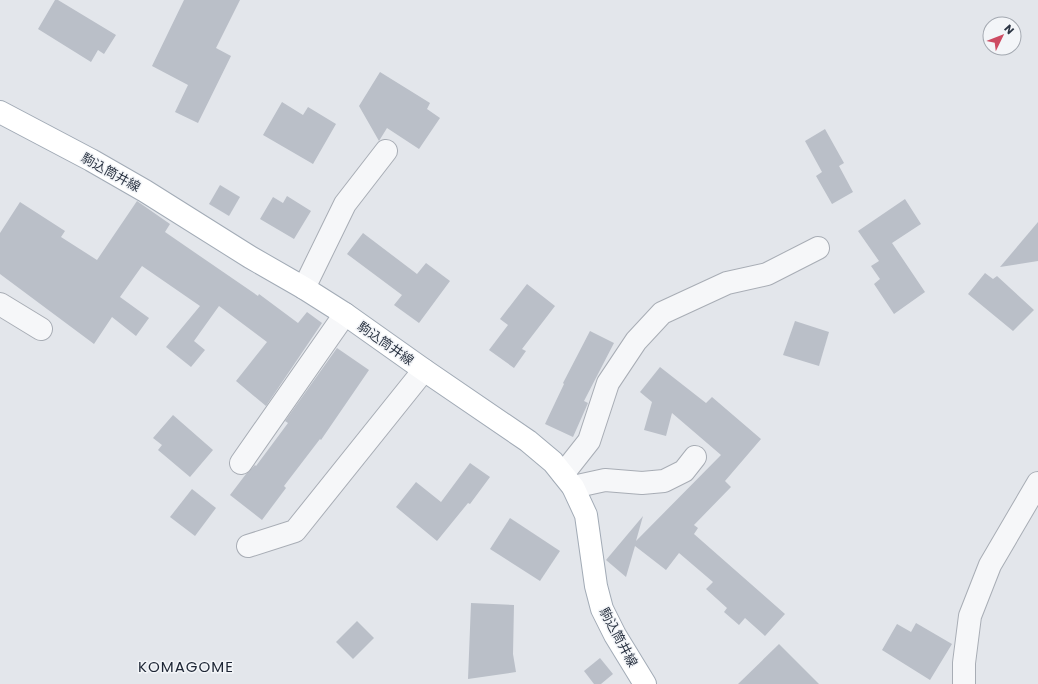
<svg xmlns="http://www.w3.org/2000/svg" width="1038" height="684" font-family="Poppins,'Noto Sans JP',sans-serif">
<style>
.building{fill:#babfc8}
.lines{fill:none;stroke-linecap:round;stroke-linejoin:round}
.minor-casing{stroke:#a8adb5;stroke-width:24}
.major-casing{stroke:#a2abb6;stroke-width:24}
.minor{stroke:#f6f7f9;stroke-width:22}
.major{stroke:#fff;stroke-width:22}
.labels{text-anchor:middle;stroke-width:3;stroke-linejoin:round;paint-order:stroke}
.street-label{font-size:13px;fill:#2b3443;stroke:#f3f5f8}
.quarter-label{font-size:15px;letter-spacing:1px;fill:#1d2534;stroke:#f3f5f8}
</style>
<rect width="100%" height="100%" fill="#e3e6eb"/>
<g class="building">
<path d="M 55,0 L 58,0 L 116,35 L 104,54 L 98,50 L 91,62 L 38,29 Z"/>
<path d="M 184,0 L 240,0 L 216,48 L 231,56 L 198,123 L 175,112 L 188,85 L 152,66 Z"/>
<path d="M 380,72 L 430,103 L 427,109 L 440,118 L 419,149 L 387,128 L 379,141 L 359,106 Z"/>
<path d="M 282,102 L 303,115 L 308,107 L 336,124 L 313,164 L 263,135 Z"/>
<path d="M 825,129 L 844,163 L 839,166 L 853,192 L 832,204 L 816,176 L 822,172 L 805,141 Z"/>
<path d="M 220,185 L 240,197 L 229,216 L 209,204 Z"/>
<path d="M 287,196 L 311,211 L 294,239 L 260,219 L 273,197 L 283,203 Z"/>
<path d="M 905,199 L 921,224 L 892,243 L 925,292 L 894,314 L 874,284 L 880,279 L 871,266 L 879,261 L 858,231 Z"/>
<path d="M 137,201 L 170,224 L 165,232 L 258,296 L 259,294 L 298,323 L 307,312 L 322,323 L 266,406 L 236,381 L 267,342 L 219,306 L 194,341 L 205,350 L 191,367 L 166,347 L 200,306 L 142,266 L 120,297 L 149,318 L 136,336 L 112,317 L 94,344 L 0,274 L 0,233 L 20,202 L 65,231 L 61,237 L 97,260 Z"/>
<path d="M 1038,222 L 1038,261 L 1000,267 Z"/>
<path d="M 363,233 L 417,274 L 426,263 L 450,281 L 419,323 L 394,305 L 402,295 L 347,254 Z"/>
<path d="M 985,273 L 993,279 L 997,276 L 1034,310 L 1013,331 L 968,294 Z"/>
<path d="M 527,284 L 555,306 L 522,349 L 526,351 L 514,368 L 489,350 L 508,325 L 500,319 Z"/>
<path d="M 795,321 L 829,332 L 819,366 L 783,355 Z"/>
<path d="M 590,331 L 614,343 L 584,401 L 588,403 L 573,437 L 545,424 L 564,384 L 563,383 Z"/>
<path d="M 337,348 L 369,370 L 321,440 L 320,439 L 284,486 L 286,488 L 262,520 L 230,495 L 246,474 L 255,465 L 256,466 L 288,423 L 285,421 Z"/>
<path d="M 660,367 L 706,403 L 712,397 L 761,439 L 725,481 L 731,487 L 694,525 L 698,528 L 694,534 L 785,614 L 765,636 L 745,618 L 739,625 L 724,612 L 727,608 L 706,589 L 713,582 L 679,553 L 666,570 L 635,546 L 626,577 L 606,560 L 643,516 L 636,541 L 721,455 L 672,413 L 666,436 L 644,430 L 652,402 L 640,392 Z"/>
<path d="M 173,415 L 213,450 L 190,477 L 158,450 L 162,445 L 153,438 Z"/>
<path d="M 470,463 L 490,477 L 470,504 L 468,503 L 437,541 L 396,507 L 416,482 L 441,502 Z"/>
<path d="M 192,489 L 216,508 L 195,536 L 170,517 Z"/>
<path d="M 510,518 L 560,551 L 540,581 L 490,549 Z"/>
<path d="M 471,603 L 514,605 L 513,654 L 516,672 L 468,679 Z"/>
<path d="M 357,621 L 374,638 L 353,659 L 336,642 Z"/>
<path d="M 916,623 L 952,644 L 930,680 L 882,650 L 897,624 L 911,632 Z"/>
<path d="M 779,644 L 819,684 L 738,684 Z"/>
<path d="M 600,658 L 613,674 L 601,684 L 594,684 L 584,671 Z"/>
</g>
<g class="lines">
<defs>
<g id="minor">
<path d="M 304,288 L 345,204 L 386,151"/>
<path d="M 0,304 L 41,329"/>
<path d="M 241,463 L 345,314"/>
<path d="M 563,474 L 589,441 L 608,383 L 636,341 L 662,313 L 727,283 L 767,274 L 818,248"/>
<path d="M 573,487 L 605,480 L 642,483 L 664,481 L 684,471 L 695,457"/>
<path d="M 248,546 L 295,531 L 424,370"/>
<path d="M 964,684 L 964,663 L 970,616 L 990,565 L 1038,483"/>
</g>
<path id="major" d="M 0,112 L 91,160 L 145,191 L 250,257 L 304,288 L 345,314 L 424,370 L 528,441 L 553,462 L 573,487 L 586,515 L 596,586 L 602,609 L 615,635 L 645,684"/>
</defs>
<use href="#minor" class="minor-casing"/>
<use href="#major" class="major-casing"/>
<use href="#minor" class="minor"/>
<use href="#major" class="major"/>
</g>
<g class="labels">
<g class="street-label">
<text transform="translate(111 172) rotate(29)" y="5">駒込筒井線</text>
<text transform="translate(386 343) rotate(35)" y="5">駒込筒井線</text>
<text transform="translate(619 637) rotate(62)" y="5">駒込筒井線</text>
</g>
<g class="quarter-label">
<text x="186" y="672">KOMAGOME</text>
</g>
</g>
<g transform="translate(1002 36) rotate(47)"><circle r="19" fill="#f3f5f8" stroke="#a3a8b0"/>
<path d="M0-3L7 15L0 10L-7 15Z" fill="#cd4b62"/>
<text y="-6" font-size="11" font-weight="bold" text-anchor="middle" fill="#2b3443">N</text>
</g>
</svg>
